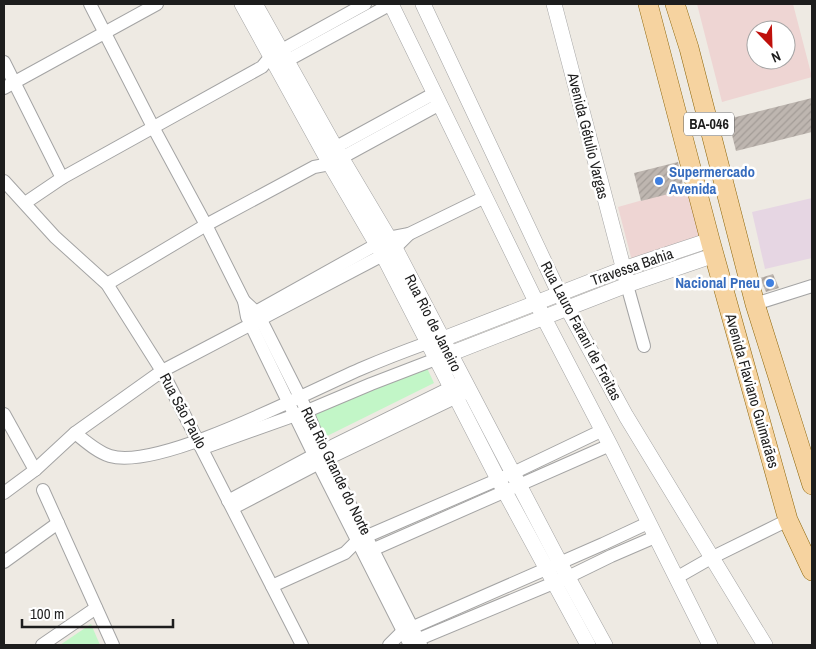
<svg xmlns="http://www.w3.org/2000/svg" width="816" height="649" font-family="'Archivo Narrow',sans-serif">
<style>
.commercial{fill:#eed5d3;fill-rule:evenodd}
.industrial{fill:#e6d6e3}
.park{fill:#c2f6c7}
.building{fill:url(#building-hatch)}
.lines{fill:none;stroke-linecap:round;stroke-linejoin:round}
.minor-casing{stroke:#a4a4a4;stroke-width:14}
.tertiary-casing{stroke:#a4a4a4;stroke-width:16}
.primary-casing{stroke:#8d6508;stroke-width:20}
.minor{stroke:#fff;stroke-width:12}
.tertiary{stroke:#fff;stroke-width:15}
.primary{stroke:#f6d3a0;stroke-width:19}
.shop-dot{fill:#3f7fe0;stroke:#fff;stroke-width:2}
.labels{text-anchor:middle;stroke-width:5;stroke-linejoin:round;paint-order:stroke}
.shield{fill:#fff;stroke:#616161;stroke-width:1}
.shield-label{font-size:14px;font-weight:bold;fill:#1d1d1d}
.street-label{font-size:15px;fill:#1d1d1d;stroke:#fff}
.shop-label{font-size:15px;font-weight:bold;fill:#366cbe;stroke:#fff;text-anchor:start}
</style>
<defs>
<pattern id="building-hatch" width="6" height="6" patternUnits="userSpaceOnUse" patternTransform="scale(1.25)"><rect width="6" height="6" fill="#beb6b0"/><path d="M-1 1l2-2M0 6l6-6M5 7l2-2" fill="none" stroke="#a39c97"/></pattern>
</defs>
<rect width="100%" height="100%" fill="#eeeae3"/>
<g class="commercial">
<path d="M 697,4 L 793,4 L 812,77 L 722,102 ZM 756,30 L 786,30 L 786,60 L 756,60 Z"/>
<path d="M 689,187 L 703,239 L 632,261 L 618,207 Z"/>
</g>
<path class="industrial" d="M 812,198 L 812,258 L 765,269 L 752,212 Z"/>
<g class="park">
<path d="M 426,366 L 434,383 L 321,439 L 311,416 Z"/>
<path d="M 91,624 L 100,645 L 60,645 Z"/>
</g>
<g class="building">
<path d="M 812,98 L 812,132 L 736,151 L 728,119 Z"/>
<path d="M 678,162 L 684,190 L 641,201 L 634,173 Z"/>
<path d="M 773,274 L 779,288 L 766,292 L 760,278 Z"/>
</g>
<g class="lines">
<defs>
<g id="minor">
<path d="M 90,4 L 153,127 L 206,225 L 244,301 L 247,317 L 314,455 L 410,645"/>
<path d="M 4,62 L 62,178"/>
<path d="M 279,65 L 391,4"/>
<path d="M 4,88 L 157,4"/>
<path d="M 327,152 L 435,93"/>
<path d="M 4,181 L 55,237 L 107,284 L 162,371 L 302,645"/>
<path d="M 25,203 L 62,178 L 262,67 L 271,56 L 365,4"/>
<path d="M 107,284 L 206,225 L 314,167 L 330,164 L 440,104"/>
<path d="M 627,285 L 644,346"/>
<path d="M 244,301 L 256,312 L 261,320 L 307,411 L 323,451 L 421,645"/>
<path d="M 755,304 L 812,286"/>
<path d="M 250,315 L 388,238 L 409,234 L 485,197"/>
<path d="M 4,414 L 35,470"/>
<path d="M 75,433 C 85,441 97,452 110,456 C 160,471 311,390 363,368 C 384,359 405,351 427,343"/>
<path d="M 203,448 L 307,411 L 371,384 L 436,359"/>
<path d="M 43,490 L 113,645"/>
<path d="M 4,493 L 35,470 L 75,433 L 162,371 L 383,255 L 395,248 L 409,234"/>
<path d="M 228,501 L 314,455 L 458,384"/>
<path d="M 233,508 L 327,459 L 463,394"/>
<path d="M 365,553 L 610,445"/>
<path d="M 4,562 L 58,523"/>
<path d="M 676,578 L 711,558 L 788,520"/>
<path d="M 272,586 L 345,553 L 358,540 L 513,473 L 603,430"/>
<path d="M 412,642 L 568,577 L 611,556 L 655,537"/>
<path d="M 42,645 L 96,608"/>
<path d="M 389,645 L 402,632 L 603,544 L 648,523"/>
</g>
<g id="tertiary">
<path d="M 242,4 L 330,164 L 383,255 L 498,479 L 588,645"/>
<path d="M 255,4 L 335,147 L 395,248 L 560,563 L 605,645"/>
<path d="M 391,4 L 544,318 L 610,445 L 710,645"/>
<path d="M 423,4 L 559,293 L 626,416 L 765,645"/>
<path d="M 554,4 L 626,278"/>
<path d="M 435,341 L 443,339 L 623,269 L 710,240"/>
<path d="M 442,357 L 627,285 L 715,255"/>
</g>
<g id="primary">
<path d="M 648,4 L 710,240 L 788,520 L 812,571"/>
<path d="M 675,4 L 689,48 L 755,304 L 812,485"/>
</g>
</defs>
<use href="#minor" class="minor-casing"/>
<use href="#tertiary" class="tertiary-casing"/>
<use href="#primary" class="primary-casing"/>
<use href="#minor" class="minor"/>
<use href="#tertiary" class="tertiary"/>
<use href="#primary" class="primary"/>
</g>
<g class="shop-dot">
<circle cx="659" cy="181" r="5"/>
<circle cx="770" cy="283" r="5"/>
</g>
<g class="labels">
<rect class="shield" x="684" y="112.5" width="50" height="23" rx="4"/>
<g class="shield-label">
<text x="709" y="129">BA-046</text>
</g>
<g class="street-label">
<text transform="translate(588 136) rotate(76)" y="5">Avenida Gétulio Vargas</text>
<text transform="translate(632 267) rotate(-19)" y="5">Travessa Bahia</text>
<text transform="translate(433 323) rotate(63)" y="5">Rua Rio de Janeiro</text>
<text transform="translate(581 331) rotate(62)" y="5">Rua Lauro Farani de Freitas</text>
<text transform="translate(752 391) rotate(74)" y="5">Avenida Flaviano Guimarães</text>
<text transform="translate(183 411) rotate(62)" y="5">Rua São Paulo</text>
<text transform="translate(336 471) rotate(64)" y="5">Rua Rio Grande do Norte</text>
</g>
<g class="shop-label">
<text x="669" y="177">Supermercado<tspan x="669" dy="17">Avenida</tspan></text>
<text x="760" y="288" text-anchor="end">Nacional Pneu</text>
</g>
</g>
<rect width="816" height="649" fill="none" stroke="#1d1d1d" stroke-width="10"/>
<g transform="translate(771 45) rotate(157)"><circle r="24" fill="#ffffff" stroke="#a5a5a5"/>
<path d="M0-4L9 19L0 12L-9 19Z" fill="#bf100b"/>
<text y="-8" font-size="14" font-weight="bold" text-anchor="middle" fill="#1d1d1d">N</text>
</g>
<path d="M22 619v8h151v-8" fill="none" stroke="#1d1d1d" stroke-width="2.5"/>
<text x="30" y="619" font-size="15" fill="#1d1d1d" stroke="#ffffff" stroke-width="4" paint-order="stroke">100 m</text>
</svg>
